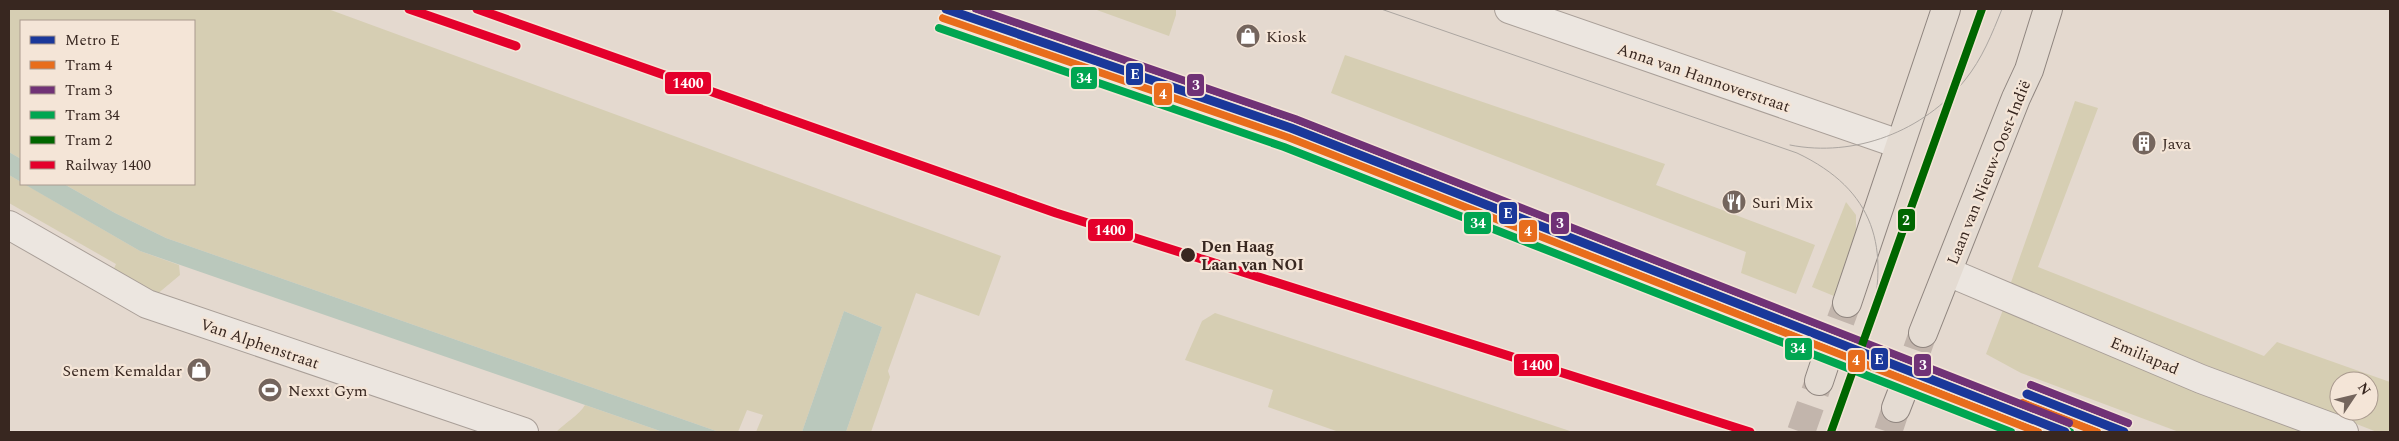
<svg xmlns="http://www.w3.org/2000/svg" width="2399" height="441" font-family="Spectral,serif">
<style>
.green{fill:#d6ceb3;fill-rule:evenodd}
.water{fill:#bac8bc}
.lines{fill:none;stroke-linecap:round;stroke-linejoin:round}
.major-tunnel{stroke:#c2b5ac;stroke-width:28;stroke-dasharray:28 14;stroke-linecap:butt}
.minor-casing{stroke:#a99f98;stroke-width:30}
.major-casing{stroke:#8f857f;stroke-width:30}
.minor{stroke:#ece6e0;stroke-width:28}
.major{stroke:#e4dbd2;stroke-width:28}
.tram{stroke:#aca6a1;stroke-width:1}
.rail-1-casing{stroke:#f4e5d7;stroke-width:12}
.rail-1{stroke:#e4002b;stroke-width:9}
.tram-1-casing{stroke:#f4e5d7;stroke-width:11}
.tram-2-casing{stroke:#f4e5d7;stroke-width:11}
.tram-3-casing{stroke:#f4e5d7;stroke-width:11}
.tram-4-casing{stroke:#f4e5d7;stroke-width:11}
.tram-1{stroke:#e86d1c;stroke-width:8}
.tram-2{stroke:#703276;stroke-width:8}
.tram-3{stroke:#00a651;stroke-width:8}
.tram-4{stroke:#060;stroke-width:8}
.metro-1-casing{stroke:#f4e5d7;stroke-width:12}
.metro-1{stroke:#1a389a;stroke-width:9}
.stop-dot{fill:#382720;stroke:#f4e5d7;stroke-width:2}
.labels{text-anchor:middle;stroke-width:4.5;stroke-linejoin:round;paint-order:stroke}
.poi-label{font-size:16px;fill:#382720;stroke:#f4e5d7;text-anchor:start}
.street-label{font-size:16px;fill:#382720;stroke:#f4e5d7}
.stop-label{font-size:16px;font-weight:bold;fill:#382720;stroke:#f4e5d7;text-anchor:start}
.line-badge{stroke:#f4e5d7;stroke-width:2}
.badge-label{font-size:14px;text-anchor:middle;font-weight:bold;fill:#fff}
</style>
<rect width="100%" height="100%" fill="#e4d9cf"/>
<g class="green">
<path d="M 9,9 L 328,9 L 1001,256 L 979,316 L 916,293 L 888,371 L 890,377 L 871,432 L 846,432 L 882,327 L 844,311 L 802,432 L 756,432 L 763,415 L 747,410 L 738,432 L 719,432 L 166,238 L 115,213 L 64,184 L 194,184 L 194,21 L 21,21 L 21,159 L 9,152 Z"/>
<path d="M 1094,9 L 1176,9 L 1176,15 L 1169,36 Z"/>
<path d="M 1345,55 L 1665,164 L 1656,185 L 1815,245 L 1796,294 L 1741,273 L 1746,252 L 1331,93 Z"/>
<path d="M 2075,101 L 2098,108 L 2038,267 L 2264,356 L 2277,342 L 2390,382 L 2390,432 L 2377,432 L 2009,288 ZM 2339,381 L 2369,381 L 2369,411 L 2339,411 Z"/>
<path d="M 9,175 L 140,251 L 179,265 L 180,275 L 156,295 L 112,273 L 116,264 L 9,203 Z"/>
<path d="M 1846,202 L 1856,215 L 1856,231 L 1834,296 L 1812,287 Z"/>
<path d="M 2006,302 L 2319,432 L 2179,432 L 2021,373 L 1986,354 Z"/>
<path d="M 1215,313 L 1573,432 L 1339,432 L 1268,407 L 1273,390 L 1185,360 L 1202,321 Z"/>
<path d="M 585,405 L 663,432 L 556,432 C 564,424 580,414 585,405 Z"/>
</g>
<g class="water">
<path d="M 9,152 L 21,159 L 21,182 L 9,175 Z"/>
<path d="M 24,184 L 64,184 L 115,213 L 166,238 L 719,432 L 663,432 L 140,251 Z"/>
<path d="M 844,311 L 882,327 L 846,432 L 802,432 Z"/>
</g>
<g class="lines">
<g class="major-tunnel">
<path d="M 1826,360 L 1847,303"/>
<path d="M 1903,390 L 1923,333"/>
<path d="M 1801,432 L 1819,381"/>
<path d="M 1888,432 L 1896,408"/>
</g>
<defs>
<g id="minor">
<path d="M 1509,9 L 1899,144"/>
<path d="M 9,225 L 147,304 L 524,432"/>
<path d="M 1948,272 L 2201,379 L 2344,432"/>
</g>
<g id="major">
<path d="M 1847,303 L 1946,9"/>
<path d="M 1923,333 L 2016,98 L 2029,70 L 2048,9"/>
<path d="M 1819,381 L 1826,360"/>
<path d="M 1896,408 L 1903,390"/>
</g>
</defs>
<use href="#minor" class="minor-casing"/>
<use href="#major" class="major-casing"/>
<use href="#minor" class="minor"/>
<use href="#major" class="major"/>
<g class="tram">
<path d="M 1381,9 L 1797,153 C 1875,190 1891,248 1869,328"/>
<path d="M 1790,145 C 1855,158 1924,131 1965,80 C 1982,59 1992,34 2002,9"/>
<path d="M 1822,337 C 1921,371 2021,400 2120,432"/>
</g>
<defs>
<g id="rail-1">
<path d="M 409,9 L 516,46"/>
<path d="M 477,9 L 1056,213 L 1750,432"/>
</g>
</defs>
<use href="#rail-1" class="rail-1-casing"/>
<use href="#rail-1" class="rail-1"/>
<defs>
<g id="tram-1">
<path d="M 943,18 L 1288,137 L 2038,432"/>
<path d="M 2023,403 L 2097,432"/>
</g>
<g id="tram-2">
<path d="M 976,9 L 1295,119 L 2069,423"/>
<path d="M 2031,385 L 2128,423"/>
</g>
<g id="tram-3">
<path d="M 939,28 L 1284,147 L 2011,432"/>
<path d="M 2020,413 L 2070,432"/>
</g>
<path id="tram-4" d="M 1831,432 L 1982,9"/>
</defs>
<use href="#tram-1" class="tram-1-casing"/>
<use href="#tram-2" class="tram-2-casing"/>
<use href="#tram-3" class="tram-3-casing"/>
<use href="#tram-4" class="tram-4-casing"/>
<use href="#tram-1" class="tram-1"/>
<use href="#tram-2" class="tram-2"/>
<use href="#tram-3" class="tram-3"/>
<use href="#tram-4" class="tram-4"/>
<defs>
<g id="metro-1">
<path d="M 946,9 L 1291,128 L 2065,432"/>
<path d="M 2027,394 L 2124,432"/>
</g>
</defs>
<use href="#metro-1" class="metro-1-casing"/>
<use href="#metro-1" class="metro-1"/>
</g>
<defs>
<symbol id="shop-disc" viewBox="-11 -11 22 22"><circle r="9.5" fill="#74655d" stroke="#f4e5d7"/><path d="M-5-2.5h2.3a2.7 3.5 0 0 1 5.4 0H5L5.5 6h-11ZM-1.5-2.5h3a1.5 2.3 0 0 0-3 0Z" fill="#fff"/></symbol>
<symbol id="building-disc" viewBox="-11 -11 22 22"><circle r="9.5" fill="#74655d" stroke="#f4e5d7"/><path d="M-4-6H4V6H1V3H-1V6H-4ZM-2.5-4.3h1.7v1.8h-1.7ZM.8-4.3h1.7v1.8H.8ZM-2.5-1h1.7V.8h-1.7ZM.8-1h1.7V.8H.8Z" fill="#fff"/></symbol>
<symbol id="restaurant-disc" viewBox="-11 -11 22 22"><circle r="9.5" fill="#74655d" stroke="#f4e5d7"/><path d="M-5-6h1v4h1v-4h1v4h1v-4h1v5L-1.5 .5V6h-2V.5L-5-1ZM5-6V6H3V1.5H1.5Q1.5-4 5-6Z" fill="#fff"/></symbol>
<symbol id="stadium-disc" viewBox="-11 -11 22 22"><circle r="9.5" fill="#74655d" stroke="#f4e5d7"/><path d="M0-5a6.5 5 0 1 0 0 10a6.5 5 0 1 0 0-10ZM-3.5-1.8h7v3.6h-7Z" fill="#fff"/></symbol>
</defs>
<g fill-rule="evenodd">
<use href="#shop-disc" x="1234" y="22" width="28" height="28"/>
<use href="#building-disc" x="2130" y="129" width="28" height="28"/>
<use href="#restaurant-disc" x="1720" y="188" width="28" height="28"/>
<use href="#shop-disc" x="185" y="356" width="28" height="28"/>
<use href="#stadium-disc" x="256" y="376" width="28" height="28"/>
</g>
<circle class="stop-dot" cx="1188" cy="255" r="8"/>
<g class="labels">
<g class="poi-label">
<text x="1266" y="42">Kiosk</text>
<text x="2162" y="149">Java</text>
<text x="1752" y="208">Suri Mix</text>
<text x="182" y="376" text-anchor="end">Senem Kemaldar</text>
<text x="288" y="396">Nexxt Gym</text>
</g>
<g class="street-label">
<text transform="translate(1704 77) rotate(19)" y="6">Anna van Hannoverstraat</text>
<text transform="translate(1988 172) rotate(-68)" y="6">Laan van Nieuw-Oost-Indië</text>
<text transform="translate(260 343) rotate(19)" y="6">Van Alphenstraat</text>
<text transform="translate(2145 355) rotate(23)" y="6">Emiliapad</text>
</g>
<g class="stop-label">
<text x="1201" y="252">Den Haag<tspan x="1201" dy="18">Laan van NOI</tspan></text>
</g>
</g>
<g class="line-badge">
<rect x="1125" y="62" width="19" height="24" rx="5" fill="#1a389a"/>
<rect x="1070" y="66" width="28" height="24" rx="5" fill="#00a651"/>
<rect x="664" y="71" width="48" height="24" rx="5" fill="#e4002b"/>
<rect x="1186" y="73" width="19" height="24" rx="5" fill="#703276"/>
<rect x="1153" y="82" width="20" height="24" rx="5" fill="#e86d1c"/>
<rect x="1498" y="201" width="20" height="24" rx="5" fill="#1a389a"/>
<rect x="1897" y="208" width="19" height="24" rx="5" fill="#060"/>
<rect x="1463" y="211" width="29" height="24" rx="5" fill="#00a651"/>
<rect x="1550" y="211" width="20" height="24" rx="5" fill="#703276"/>
<rect x="1087" y="218" width="47" height="24" rx="5" fill="#e4002b"/>
<rect x="1518" y="219" width="20" height="24" rx="5" fill="#e86d1c"/>
<rect x="1784" y="337" width="29" height="24" rx="5" fill="#00a651"/>
<rect x="1870" y="347" width="19" height="24" rx="5" fill="#1a389a"/>
<rect x="1847" y="349" width="19" height="24" rx="5" fill="#e86d1c"/>
<rect x="1513" y="353" width="47" height="24" rx="5" fill="#e4002b"/>
<rect x="1913" y="353" width="19" height="24" rx="5" fill="#703276"/>
</g>
<g class="badge-label">
<text x="1135" y="79">E</text>
<text x="1084" y="83">34</text>
<text x="688" y="88">1400</text>
<text x="1196" y="90">3</text>
<text x="1163" y="99">4</text>
<text x="1508" y="218">E</text>
<text x="1906" y="225">2</text>
<text x="1478" y="228">34</text>
<text x="1560" y="228">3</text>
<text x="1110" y="235">1400</text>
<text x="1528" y="236">4</text>
<text x="1798" y="353">34</text>
<text x="1879" y="364">E</text>
<text x="1856" y="365">4</text>
<text x="1537" y="370">1400</text>
<text x="1923" y="370">3</text>
</g>
<rect width="2399" height="441" fill="none" stroke="#382720" stroke-width="20"/>
<rect x="20" y="20" width="175" height="165" fill="#f4e5d7" stroke="#a9998e"/>
<rect x="30" y="36" width="25" height="8" fill="#1a389a" stroke="#a9998e"/>
<text x="65" y="45" font-size="15" fill="#382720">Metro E</text>
<rect x="30" y="61" width="25" height="8" fill="#e86d1c" stroke="#a9998e"/>
<text x="65" y="70" font-size="15" fill="#382720">Tram 4</text>
<rect x="30" y="86" width="25" height="8" fill="#703276" stroke="#a9998e"/>
<text x="65" y="95" font-size="15" fill="#382720">Tram 3</text>
<rect x="30" y="111" width="25" height="8" fill="#00a651" stroke="#a9998e"/>
<text x="65" y="120" font-size="15" fill="#382720">Tram 34</text>
<rect x="30" y="136" width="25" height="8" fill="#006600" stroke="#a9998e"/>
<text x="65" y="145" font-size="15" fill="#382720">Tram 2</text>
<rect x="30" y="161" width="25" height="8" fill="#e4002b" stroke="#a9998e"/>
<text x="65" y="170" font-size="15" fill="#382720">Railway 1400</text>
<g transform="translate(2354 396) rotate(55)"><circle r="24" fill="#f4e5d7" stroke="#a9998e"/>
<path d="M0-4L9 19L0 12L-9 19Z" fill="#74655d"/>
<text y="-8" font-size="14" font-weight="bold" text-anchor="middle" fill="#382720">N</text>
</g>
</svg>
